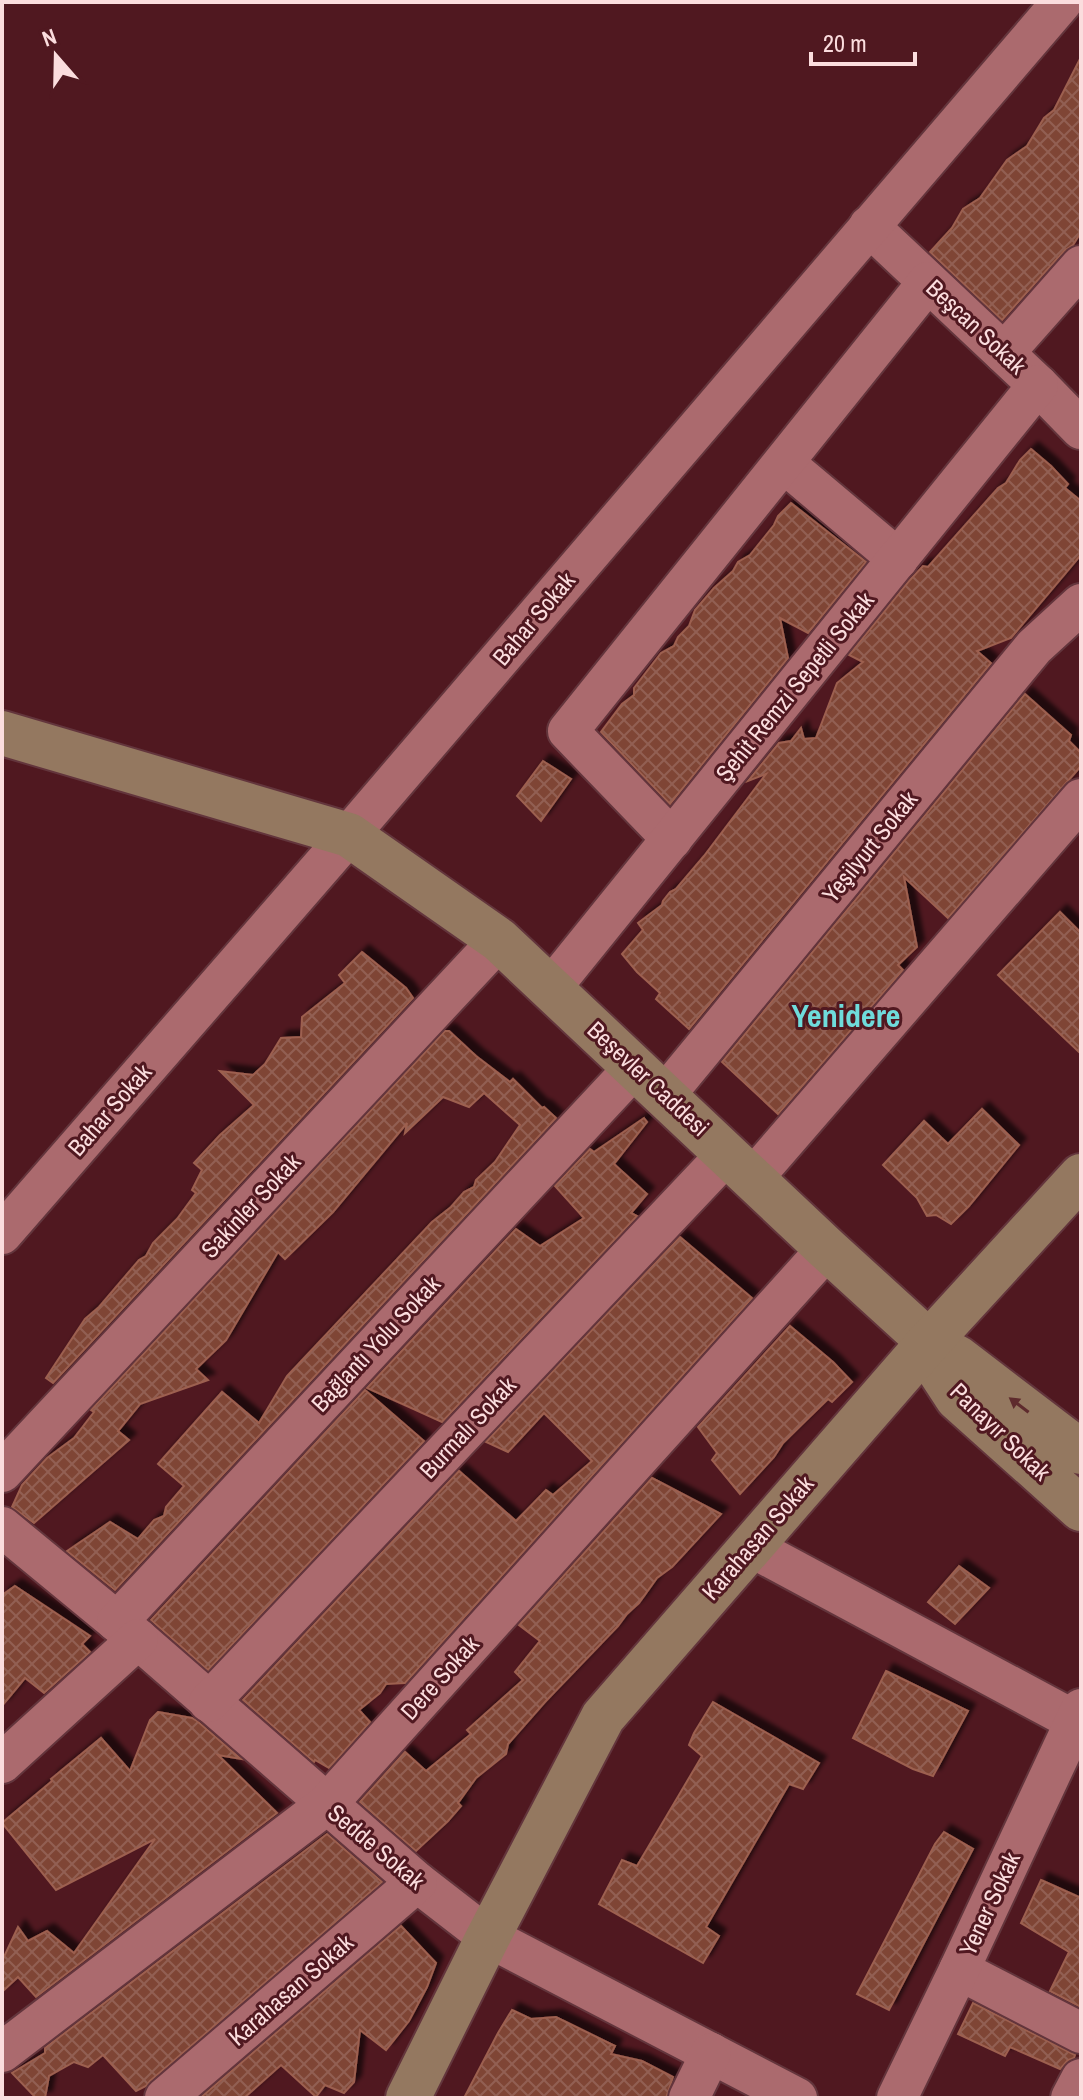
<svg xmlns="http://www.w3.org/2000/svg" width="1083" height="2100" font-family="'Archivo Narrow',sans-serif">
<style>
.building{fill:url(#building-cross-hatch);stroke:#9d6050;stroke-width:2;filter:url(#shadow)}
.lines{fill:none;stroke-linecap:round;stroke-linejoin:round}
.street-casing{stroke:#63353c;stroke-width:44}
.secondary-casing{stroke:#63353c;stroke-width:48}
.street{stroke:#ab6a6e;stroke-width:40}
.secondary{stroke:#947860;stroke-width:44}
.oneway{fill:#5e2b2d}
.labels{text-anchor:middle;stroke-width:6;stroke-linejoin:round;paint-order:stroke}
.street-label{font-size:24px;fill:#fbddde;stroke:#501820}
.district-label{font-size:32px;font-weight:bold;fill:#6fdbdb;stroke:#501820}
</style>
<defs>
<pattern id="building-cross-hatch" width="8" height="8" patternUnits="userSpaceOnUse" patternTransform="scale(2)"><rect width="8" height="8" fill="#7f4536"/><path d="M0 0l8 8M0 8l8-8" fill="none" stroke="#925f53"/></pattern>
<filter id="shadow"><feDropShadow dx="7" dy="-7" stdDeviation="2" flood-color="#0009"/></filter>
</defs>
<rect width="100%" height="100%" fill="#501820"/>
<g class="building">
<path d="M 1081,57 L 1081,232 L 1073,245 L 1064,251 L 1002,320 L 930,252 L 952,228 L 963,209 L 980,198 L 1007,160 L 1027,146 L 1044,118 L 1054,110 Z"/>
<path d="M 1031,449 L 1051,466 L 1068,484 L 1065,488 L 1081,501 L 1081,555 L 1011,638 L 977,651 L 991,663 L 689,1029 L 656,999 L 660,993 L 637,972 L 622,954 L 643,930 L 638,923 L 662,905 L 663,901 L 670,892 L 676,889 L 704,856 L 766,774 L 748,781 L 779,743 L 791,741 L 801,728 L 804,739 L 816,738 L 837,683 L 863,662 L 849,655 L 909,581 L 923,566 L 928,567 L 998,488 L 1006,483 L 1020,460 Z"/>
<path d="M 791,503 L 866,562 L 808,633 L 780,618 L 788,658 L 670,804 L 601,732 L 622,704 L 634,695 L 634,688 L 661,653 L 674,646 L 678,637 L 689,626 L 695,610 L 714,588 L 733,571 L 738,562 L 750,555 L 774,525 L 778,516 Z"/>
<path d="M 1025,694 L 1071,735 L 1069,741 L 1081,753 L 1081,766 L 948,918 L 904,877 L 917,947 L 898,965 L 903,970 L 778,1114 L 722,1062 Z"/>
<path d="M 543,761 L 571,779 L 541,821 L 517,796 Z"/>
<path d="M 1060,912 L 1081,933 L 1081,1054 L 998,975 Z"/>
<path d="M 362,952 L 406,988 L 413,998 L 53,1383 L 46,1378 L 85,1319 L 99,1307 L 139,1260 L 146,1256 L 153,1243 L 177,1219 L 196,1193 L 192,1190 L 202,1170 L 194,1163 L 220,1135 L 254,1105 L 220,1071 L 253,1075 L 265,1064 L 281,1038 L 301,1037 L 302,1017 L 345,983 L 339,975 Z"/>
<path d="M 445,1031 L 449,1031 L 476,1056 L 510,1082 L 513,1079 L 542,1108 L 544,1107 L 556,1118 L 115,1590 L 67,1551 L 110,1522 L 138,1539 L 154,1520 L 164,1516 L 166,1507 L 184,1486 L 158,1464 L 222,1392 L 259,1423 L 287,1376 L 432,1222 L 451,1207 L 464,1192 L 474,1187 L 476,1180 L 495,1162 L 520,1125 L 484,1093 L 469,1107 L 443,1097 L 405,1133 L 407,1123 L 333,1212 L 285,1259 L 278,1252 L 226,1340 L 196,1369 L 208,1380 L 140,1404 L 118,1431 L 129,1440 L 34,1523 L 12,1507 L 22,1485 L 47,1458 L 74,1438 L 94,1412 L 91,1410 Z"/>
<path d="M 982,1109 L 1019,1145 L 969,1206 L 951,1224 L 936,1215 L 927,1216 L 917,1198 L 883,1165 L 924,1121 L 948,1144 Z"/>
<path d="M 644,1118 L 647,1122 L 614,1164 L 647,1194 L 631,1213 L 637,1216 L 442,1422 L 367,1388 L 516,1229 L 540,1246 L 584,1218 L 555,1186 L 590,1149 L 594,1152 Z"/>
<path d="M 680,1237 L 752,1298 L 405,1683 L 386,1684 L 380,1693 L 359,1710 L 370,1722 L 329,1768 L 315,1760 L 314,1762 L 243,1700 L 459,1471 L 516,1521 L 546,1490 L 553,1495 L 592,1461 L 544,1413 L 508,1452 L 486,1442 Z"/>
<path d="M 790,1326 L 833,1362 L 852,1382 L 832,1402 L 828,1399 L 783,1443 L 774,1457 L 740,1494 L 712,1460 L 717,1453 L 698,1427 Z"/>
<path d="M 365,1390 L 424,1441 L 208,1670 L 151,1620 Z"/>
<path d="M 652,1478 L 721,1514 L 672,1567 L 657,1578 L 639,1603 L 627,1614 L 618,1626 L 545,1702 L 508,1744 L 506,1754 L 476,1778 L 458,1803 L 461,1806 L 448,1821 L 416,1851 L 360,1802 L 405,1752 L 426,1771 L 471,1734 L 467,1730 L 523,1680 L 515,1672 L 540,1641 L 519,1625 Z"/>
<path d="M 959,1566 L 989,1588 L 955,1624 L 928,1602 Z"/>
<path d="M 15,1586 L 90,1636 L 82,1644 L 90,1652 L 44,1693 L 25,1678 L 2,1706 L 2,1595 Z"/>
<path d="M 886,1671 L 968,1711 L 933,1776 L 913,1769 L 853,1738 Z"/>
<path d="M 713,1702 L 819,1763 L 803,1789 L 789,1784 L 706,1927 L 719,1936 L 703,1963 L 599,1904 L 622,1860 L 637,1866 L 702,1756 L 689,1745 L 694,1733 Z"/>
<path d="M 158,1712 L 192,1718 L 197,1721 L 241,1759 L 218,1755 L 277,1813 L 36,1997 L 18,1977 L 2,1992 L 2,1961 L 18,1927 L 28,1941 L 47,1931 L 74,1953 L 155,1839 L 56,1890 L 2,1823 L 52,1781 L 51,1779 L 101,1738 L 130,1771 L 150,1720 Z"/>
<path d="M 944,1832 L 973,1849 L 889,2010 L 857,1994 L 935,1844 Z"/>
<path d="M 327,1834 L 382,1882 L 150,2081 L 146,2086 L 136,2091 L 103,2055 L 88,2067 L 74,2062 L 49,2076 L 45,2098 L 36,2098 L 12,2073 L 45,2053 L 45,2048 Z"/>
<path d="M 1041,1880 L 1081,1898 L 1081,2007 L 1050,1991 L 1069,1952 L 1021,1923 Z"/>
<path d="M 401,1926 L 436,1963 L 427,1987 L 409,2021 L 386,2050 L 360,2030 L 354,2082 L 344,2093 L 325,2085 L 316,2097 L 281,2065 L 244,2098 L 200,2098 Z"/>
<path d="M 973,2003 L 1075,2055 L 1074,2058 L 1068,2060 L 1060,2069 L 1010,2047 L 1005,2056 L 958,2034 Z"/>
<path d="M 512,2010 L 531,2019 L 556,2017 L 615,2046 L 611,2054 L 642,2061 L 673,2077 L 666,2098 L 464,2098 L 498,2033 Z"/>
</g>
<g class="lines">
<defs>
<g id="street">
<path d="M 869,226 L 1038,385 L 1081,429"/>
<path d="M 1004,353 L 1081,266"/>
<path d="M 784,463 L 898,559"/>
<path d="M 672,839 L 568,731 L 928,282"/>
<path d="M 551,988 L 1038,385"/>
<path d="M 665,1095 L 1034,647 L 1081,604"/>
<path d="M 753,1178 L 1081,799"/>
<path d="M 2,1234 L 349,835 L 1062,2"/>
<path d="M 2,1472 L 499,940"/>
<path d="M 2,1527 L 138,1639 L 417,1882 L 488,1937 L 797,2098"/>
<path d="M 751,1547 L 1075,1721"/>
<path d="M 117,1622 L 635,1067"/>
<path d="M 209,1702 L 727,1154"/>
<path d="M 2,1763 L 138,1639"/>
<path d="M 959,1970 L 1081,2033"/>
<path d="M 2,2052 L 326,1805 L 827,1249"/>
<path d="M 165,2098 L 417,1882"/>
<path d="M 689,2098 L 711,2053"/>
<path d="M 897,2098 L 959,1970 L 1081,1709"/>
<path d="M 1071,2098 L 1081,2079"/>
</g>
<g id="secondary">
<path d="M 2,733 L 349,835 L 499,940 L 827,1249 L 929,1342"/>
<path d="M 1081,1452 L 958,1358 L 929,1342 L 940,1372 L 957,1398 L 1081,1509"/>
<path d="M 408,2098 L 488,1937 L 603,1717 L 929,1342 L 1081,1176"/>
</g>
</defs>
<use href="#street" class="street-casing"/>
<use href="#secondary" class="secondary-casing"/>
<use href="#street" class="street"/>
<use href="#secondary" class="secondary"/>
</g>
<defs><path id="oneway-solid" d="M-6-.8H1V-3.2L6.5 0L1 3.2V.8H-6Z" transform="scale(2)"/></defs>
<use class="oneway" href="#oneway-solid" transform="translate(1019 1405) rotate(-143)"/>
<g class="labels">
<g class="street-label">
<text transform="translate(976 327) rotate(43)" y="8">Beşcan Sokak</text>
<text transform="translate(534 619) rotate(-50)" y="8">Bahar Sokak</text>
<text transform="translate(795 687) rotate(-51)" y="8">Şehit Remzi Sepetli Sokak</text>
<text transform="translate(870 847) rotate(-51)" y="8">Yeşilyurt Sokak</text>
<text transform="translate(648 1079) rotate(43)" y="8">Beşevler Caddesi</text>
<text transform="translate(110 1110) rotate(-49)" y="8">Bahar Sokak</text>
<text transform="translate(251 1206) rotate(-47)" y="8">Sakinler Sokak</text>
<text transform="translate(376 1344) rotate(-47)" y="8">Bağlantı Yolu Sokak</text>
<text transform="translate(468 1428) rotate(-47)" y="8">Burmalı Sokak</text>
<text transform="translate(1000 1432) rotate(44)" y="8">Panayır Sokak</text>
<text transform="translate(758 1538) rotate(-49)" y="8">Karahasan Sokak</text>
<text transform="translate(440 1678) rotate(-48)" y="8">Dere Sokak</text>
<text transform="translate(376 1847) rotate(40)" y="8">Sedde Sokak</text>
<text transform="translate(990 1904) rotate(-65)" y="8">Yener Sokak</text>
<text transform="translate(291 1990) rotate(-41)" y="8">Karahasan Sokak</text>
</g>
<g class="district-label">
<text x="846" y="1027">Yenidere</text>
</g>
</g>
<rect width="1083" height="2100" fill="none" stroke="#fbddde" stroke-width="8"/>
<g transform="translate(56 56) rotate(340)" stroke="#501820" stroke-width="6" paint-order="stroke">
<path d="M0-6L14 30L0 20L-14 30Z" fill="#fbddde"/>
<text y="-12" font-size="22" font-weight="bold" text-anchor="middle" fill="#fbddde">N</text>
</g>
<path d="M811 52v12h104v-12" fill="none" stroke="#fbddde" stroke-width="4"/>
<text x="823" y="52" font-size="24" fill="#fbddde" stroke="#501820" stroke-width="6" paint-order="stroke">20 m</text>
</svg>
